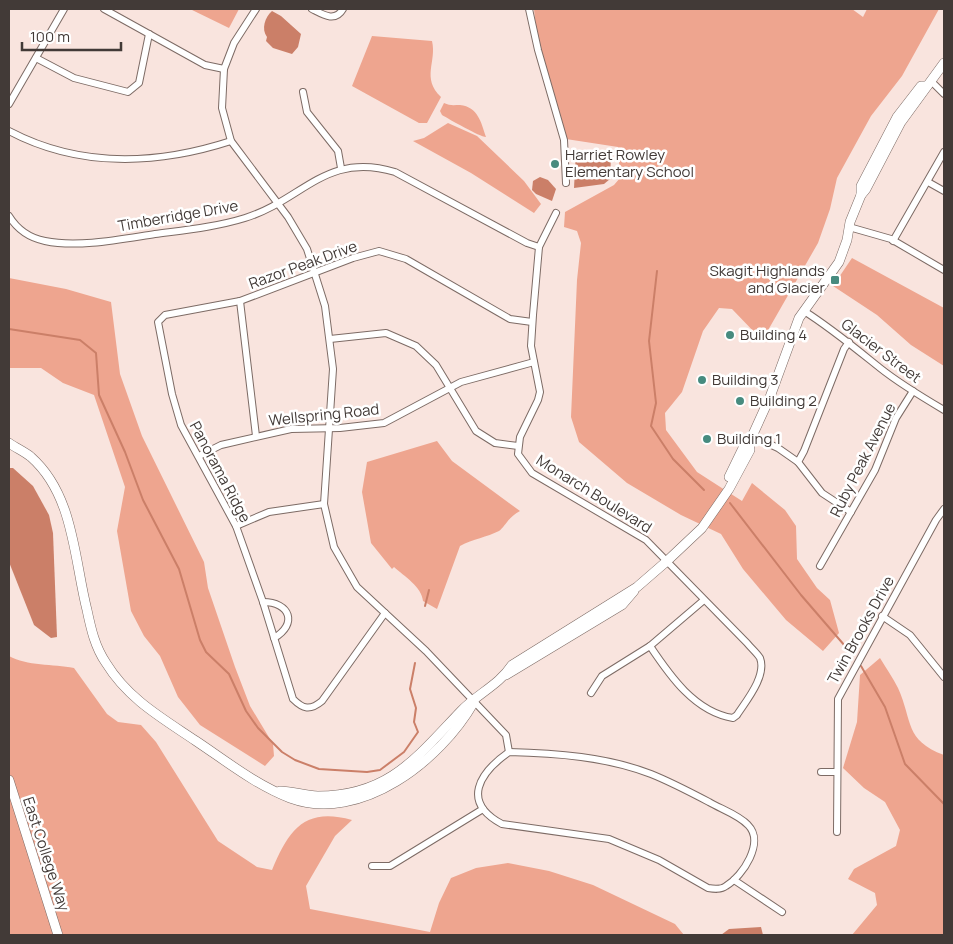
<svg xmlns="http://www.w3.org/2000/svg" width="953" height="944" font-family="Manrope,sans-serif">
<style>
.green{fill:#eea58f}
.water{fill:#cb7f68}
.lines{fill:none;stroke-linecap:round;stroke-linejoin:round}
.stream{stroke:#cb7f68;stroke-width:2}
.street-casing{stroke:#7d6b65;stroke-width:8}
.secondary-casing{stroke:#7d6b65;stroke-width:10}
.street{stroke:#fff;stroke-width:6}
.secondary{stroke:#fff;stroke-width:9}
.poi-dot{fill:#478b7f;stroke:#fff;stroke-width:2}
.labels{text-anchor:middle;stroke-width:5;stroke-linejoin:round;paint-order:stroke}
.poi-label{font-size:15px;fill:#423a37;stroke:#fff;text-anchor:start}
.street-label{font-size:15px;fill:#423a37;stroke:#fff}
</style>
<rect width="100%" height="100%" fill="#f9e4de"/>
<g class="green">
<path d="M 190,9 L 239,9 L 229,28 Z"/>
<path d="M 534,9 L 852,9 L 863,17 L 867,9 L 939,9 L 902,76 L 871,116 L 837,178 L 830,209 L 818,243 L 767,332 L 758,336 L 732,309 L 719,308 L 703,331 L 682,392 L 665,413 L 666,430 L 697,472 L 742,501 L 752,483 L 785,510 L 796,526 L 797,559 L 817,588 L 830,600 L 839,633 L 823,651 L 786,620 L 743,569 L 721,534 L 681,515 L 627,483 L 579,442 L 571,417 L 577,280 L 581,243 L 577,231 L 564,227 L 565,212 L 614,185 L 620,178 L 618,147 L 566,139 L 537,38 Z"/>
<path d="M 372,36 L 432,41 C 437,62 421,78 441,97 L 427,123 L 419,123 L 352,86 Z"/>
<path d="M 444,103 C 450,106 454,105 460,105 C 478,107 481,122 486,137 C 480,137 449,119 442,115 L 440,111 Z"/>
<path d="M 448,123 L 477,136 L 524,181 L 541,204 L 534,213 L 471,173 L 413,141 L 424,138 Z"/>
<path d="M 852,258 L 944,308 L 944,366 L 911,345 L 877,315 L 833,286 Z"/>
<path d="M 9,278 L 66,289 L 111,302 L 120,374 L 142,436 L 204,562 L 208,588 L 235,667 L 250,706 L 273,744 L 274,756 L 265,766 L 200,725 L 178,697 L 160,656 L 144,636 L 131,611 L 117,531 L 125,487 L 94,395 L 63,383 L 41,368 L 9,368 Z"/>
<path d="M 437,441 L 452,461 L 520,511 C 508,517 505,527 499,531 C 487,537 473,539 460,546 L 437,609 L 423,601 C 422,587 404,576 394,567 L 392,569 L 371,543 L 362,492 L 367,462 Z"/>
<path d="M 9,656 C 27,666 53,664 74,668 L 107,714 L 118,722 L 141,725 L 156,742 L 218,841 L 257,867 L 272,870 C 289,829 305,807 352,820 L 335,836 L 306,886 L 310,909 L 430,932 L 439,903 L 451,878 L 476,868 L 508,863 L 549,871 L 593,885 L 675,924 L 684,935 L 9,935 Z"/>
<path d="M 880,658 C 886,668 893,678 898,688 C 913,721 904,740 944,755 L 944,935 L 852,935 L 877,905 L 875,893 L 848,879 L 854,869 L 896,846 L 900,830 L 885,802 L 864,788 L 843,768 L 857,722 L 860,675 Z"/>
</g>
<g class="water">
<path d="M 272,11 L 281,16 L 301,34 L 298,47 L 292,54 L 273,48 L 266,41 L 267,37 C 261,29 265,17 272,11 Z"/>
<path d="M 576,151 L 611,156 L 610,179 L 604,184 L 574,188 Z"/>
<path d="M 540,177 L 548,180 L 556,189 L 552,201 L 536,194 L 532,190 L 533,181 Z"/>
<path d="M 9,468 L 13,468 L 33,486 L 49,515 L 53,533 L 57,637 L 51,638 L 34,625 L 9,562 Z"/>
<path d="M 761,927 L 763,935 L 721,935 L 729,929 Z"/>
</g>
<g class="lines">
<g class="stream">
<path d="M 657,271 L 649,341 L 656,403 L 651,426 L 673,459 L 704,490"/>
<path d="M 9,329 L 80,340 L 96,353 L 99,395 L 125,452 L 143,500 L 179,569 L 200,640 L 206,652 L 229,674 L 246,711 L 258,728 L 282,752 L 295,760 L 319,769 L 367,772 L 380,770 L 404,752 L 418,732 L 414,722 L 416,708 L 410,689 L 415,663"/>
<path d="M 730,503 L 801,595 L 845,646"/>
<path d="M 425,606 L 429,590"/>
<path d="M 861,666 L 885,707 L 905,764 L 944,804"/>
</g>
<defs>
<g id="street">
<path d="M 104,9 L 205,65 L 224,69"/>
<path d="M 256,9 L 234,43 L 224,69 L 222,108 L 231,141 L 288,217 L 307,249 L 325,306 L 333,369 L 324,504 L 334,547 L 357,587 L 426,651 L 506,735 L 509,752"/>
<path d="M 312,9 C 322,14 335,23 343,9"/>
<path d="M 529,9 L 538,50 L 564,140 L 566,183"/>
<path d="M 36,58 L 74,78 L 128,92 L 139,83 L 149,34"/>
<path d="M 931,81 L 944,94"/>
<path d="M 303,92 L 307,112 L 338,151 L 341,168"/>
<path d="M 9,104 L 64,9"/>
<path d="M 9,131 C 79,168 157,165 231,141"/>
<path d="M 928,182 L 944,191"/>
<path d="M 556,213 L 539,247 L 533,315 L 531,346 L 540,392 L 538,400 L 520,437 L 518,454 L 532,473 L 646,540 L 747,643 C 751,648 757,653 760,658 C 767,676 746,701 737,715 L 733,718 C 695,712 670,676 650,646"/>
<path d="M 9,216 C 17,229 30,238 45,241 C 78,248 122,239 155,234 C 185,230 216,227 245,218 C 303,200 326,151 395,172 L 527,243 L 539,247"/>
<path d="M 849,227 L 891,239 L 944,270"/>
<path d="M 893,241 L 944,152"/>
<path d="M 240,301 L 256,436"/>
<path d="M 804,311 C 831,328 855,348 880,368 C 900,384 922,397 944,410"/>
<path d="M 330,339 L 386,333 L 416,346 L 436,365 L 476,431 L 495,443 L 518,446"/>
<path d="M 752,436 L 778,448 L 798,462 L 822,493 L 851,512"/>
<path d="M 199,456 L 221,445 L 291,429 L 340,428 L 384,423 L 461,382 L 534,362"/>
<path d="M 798,462 L 804,451 L 844,349 L 849,342"/>
<path d="M 236,526 L 269,512 L 324,504"/>
<path d="M 820,566 L 875,470 L 896,418 L 913,391"/>
<path d="M 263,602 C 290,602 298,624 274,638"/>
<path d="M 385,613 L 322,701 C 310,711 303,709 293,699 L 263,602 L 236,526 L 181,425 L 172,394 L 158,322 L 165,315 L 240,301 L 353,258 L 379,251 L 406,259 L 510,319 L 532,322"/>
<path d="M 882,616 L 910,635 L 944,677"/>
<path d="M 591,693 L 602,676 L 650,646 L 704,600"/>
<path d="M 509,752 C 556,753 607,757 651,774 C 671,782 690,792 709,802 C 721,809 739,815 748,825 C 765,842 743,876 726,886 C 721,890 714,889 708,888 L 659,860 L 609,839 L 502,824 C 461,802 479,773 509,752 Z"/>
<path d="M 821,772 L 836,772"/>
<path d="M 837,832 L 838,699 L 936,520 L 944,509"/>
<path d="M 372,866 L 390,866 L 483,809"/>
<path d="M 734,880 L 782,912"/>
</g>
<g id="secondary">
<path d="M 861,195 L 861,186 L 897,117 L 921,86 L 927,86"/>
<path d="M 9,443 C 16,448 25,452 31,457 C 74,495 74,559 87,610 C 91,629 95,647 106,663 C 128,699 162,718 196,741 C 226,761 256,785 290,798 C 361,824 441,760 474,702"/>
<path d="M 729,477 L 745,444 L 749,443 L 770,397 L 799,318 L 839,262 L 847,240 L 850,222 L 861,195 L 866,189 L 901,122 L 944,63"/>
<path d="M 506,675 L 622,605 L 634,591"/>
<path d="M 9,780 L 58,935"/>
<path d="M 280,791 C 293,791 305,796 318,796 C 389,796 417,757 461,711 C 477,694 499,685 512,665 L 637,587 L 667,561 L 702,528 L 729,489 L 750,450 L 749,443"/>
</g>
</defs>
<use href="#street" class="street-casing"/>
<use href="#secondary" class="secondary-casing"/>
<use href="#street" class="street"/>
<use href="#secondary" class="secondary"/>
</g>
<g class="poi-dot">
<circle cx="555" cy="164" r="5"/>
<rect x="830" y="275" width="10" height="10" rx="2.5"/>
<circle cx="730" cy="335" r="5"/>
<circle cx="702" cy="380" r="5"/>
<circle cx="740" cy="401" r="5"/>
<circle cx="707" cy="439" r="5"/>
</g>
<g class="labels">
<g class="poi-label">
<text x="565" y="160">Harriet Rowley<tspan x="565" dy="17">Elementary School</tspan></text>
<text x="825" y="276" text-anchor="end">Skagit Highlands<tspan x="825" dy="17">and Glacier</tspan></text>
<text x="740" y="340">Building 4</text>
<text x="712" y="385">Building 3</text>
<text x="750" y="406">Building 2</text>
<text x="717" y="444">Building 1</text>
</g>
<g class="street-label">
<text transform="translate(178 216) rotate(-10)" y="5">Timberridge Drive</text>
<text transform="translate(303 265) rotate(-20)" y="5">Razor Peak Drive</text>
<text transform="translate(881 351) rotate(37)" y="5">Glacier Street</text>
<text transform="translate(324 415) rotate(-6)" y="5">Wellspring Road</text>
<text transform="translate(863 460) rotate(-63)" y="5">Ruby Peak Avenue</text>
<text transform="translate(220 472) rotate(62)" y="5">Panorama Ridge</text>
<text transform="translate(594 494) rotate(32)" y="5">Monarch Boulevard</text>
<text transform="translate(861 630) rotate(-61)" y="5">Twin Brooks Drive</text>
<text transform="translate(46 854) rotate(72)" y="5">East College Way</text>
</g>
</g>
<rect width="953" height="944" fill="none" stroke="#423a37" stroke-width="20"/>
<path d="M22 42v8h99v-8" fill="none" stroke="#423a37" stroke-width="2.5"/>
<text x="30" y="42" font-size="15" fill="#423a37" stroke="#ffffff" stroke-width="4" paint-order="stroke">100 m</text>
</svg>
